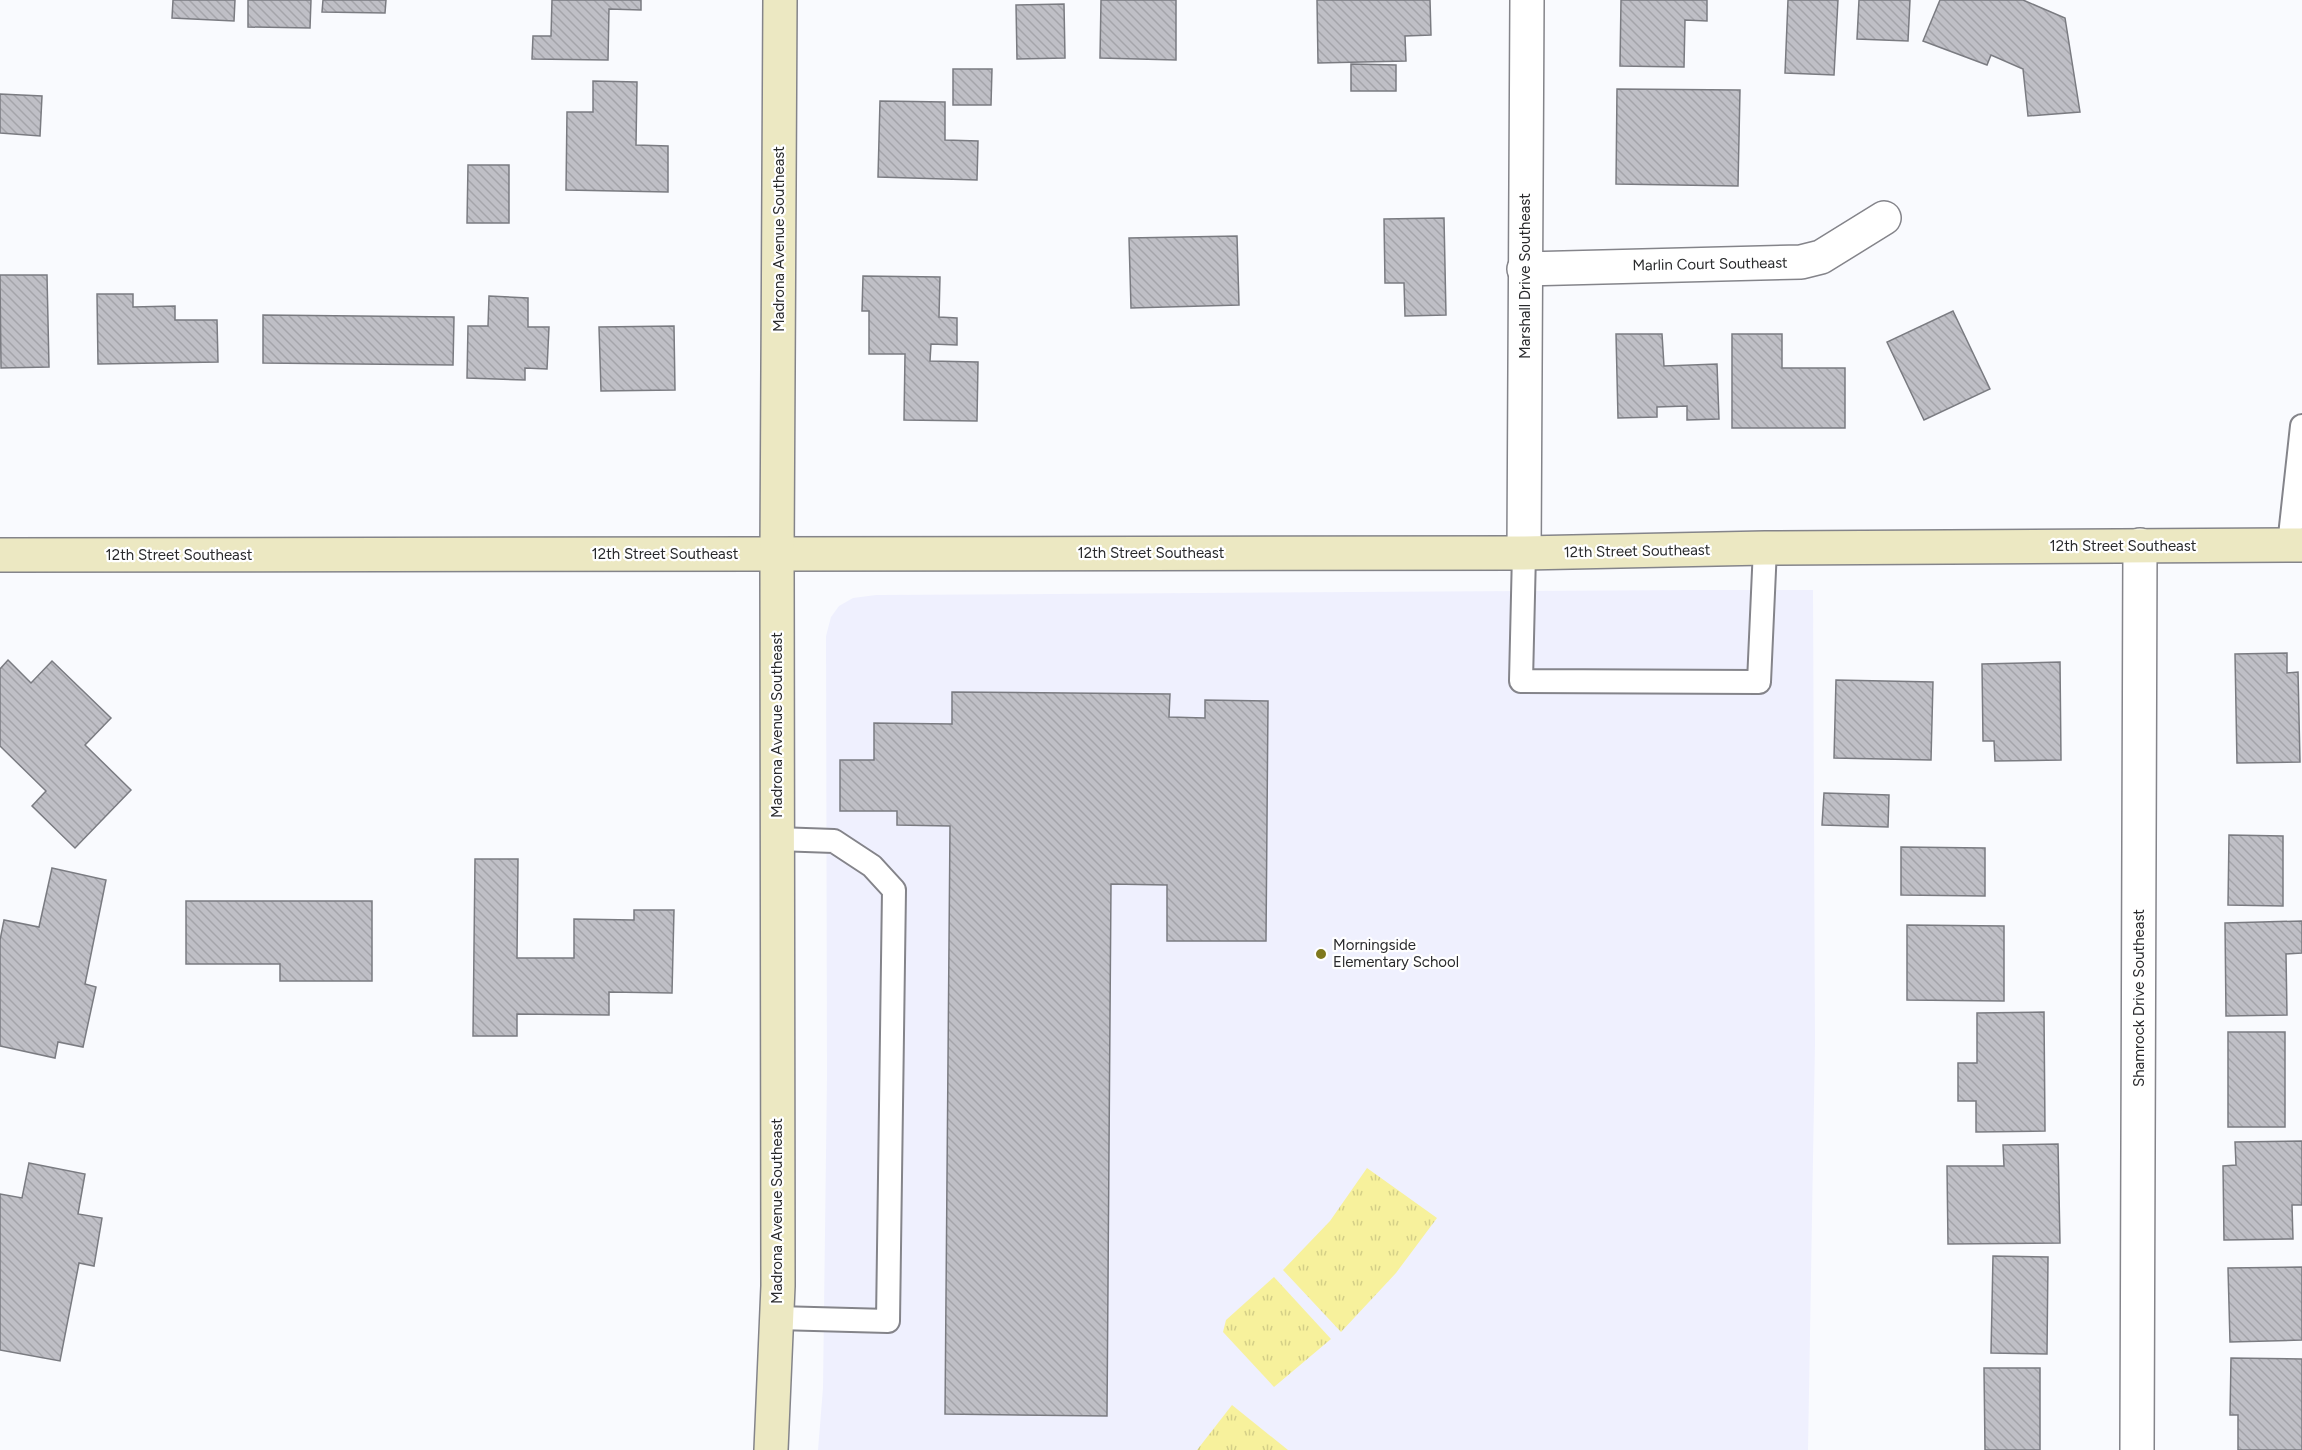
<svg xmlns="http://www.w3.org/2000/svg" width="2302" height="1450" font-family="Figtree,sans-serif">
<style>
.built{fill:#eff0fe}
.park{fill:url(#park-tufts)}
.building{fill:url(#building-back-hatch);stroke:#7a7b81;stroke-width:1.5}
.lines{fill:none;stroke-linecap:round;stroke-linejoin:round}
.lane-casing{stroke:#84848a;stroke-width:26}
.street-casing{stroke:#84848a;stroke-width:36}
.secondary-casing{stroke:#84848a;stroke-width:36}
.lane{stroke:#fff;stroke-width:22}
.street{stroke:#fff;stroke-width:33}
.secondary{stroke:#ece8c2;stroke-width:33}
.poi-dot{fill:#7f781d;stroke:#fff;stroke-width:2}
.labels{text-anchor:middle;stroke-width:4.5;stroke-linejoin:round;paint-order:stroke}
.street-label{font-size:15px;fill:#292a2c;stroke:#fff}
.poi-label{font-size:15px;fill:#292a2c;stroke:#fff;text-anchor:start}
</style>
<defs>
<pattern id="park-tufts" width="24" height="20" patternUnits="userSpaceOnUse" patternTransform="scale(1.5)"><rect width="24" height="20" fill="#f7f19c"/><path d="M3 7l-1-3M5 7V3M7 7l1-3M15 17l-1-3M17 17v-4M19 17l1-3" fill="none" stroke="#d4cf87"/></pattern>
<pattern id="building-back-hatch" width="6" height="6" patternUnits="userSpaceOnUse" patternTransform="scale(1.5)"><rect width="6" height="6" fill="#bfbfc6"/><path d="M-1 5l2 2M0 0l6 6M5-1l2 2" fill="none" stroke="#a4a4aa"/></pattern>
</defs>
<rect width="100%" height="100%" fill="#f9fafe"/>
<path class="built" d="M 1692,590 L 1813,590 L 1815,1043 L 1808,1450 L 818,1450 L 823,1388 L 827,1076 L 826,636 L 831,617 L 839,606 L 853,598 L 876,595 Z"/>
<g class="park">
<path d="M 1367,1168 L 1437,1218 L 1396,1273 L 1341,1332 L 1283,1270 L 1330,1221 Z"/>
<path d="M 1274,1277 L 1331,1339 L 1274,1387 L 1223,1332 L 1226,1320 Z"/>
<path d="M 1232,1405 L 1288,1450 L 1197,1450 Z"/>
</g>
<g class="building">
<path d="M 173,0 L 235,0 L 234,21 L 172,18 Z"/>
<path d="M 248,0 L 311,0 L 310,28 L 248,27 Z"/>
<path d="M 323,0 L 386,0 L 385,13 L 322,12 Z"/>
<path d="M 552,0 L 641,0 L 641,10 L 609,9 L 608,60 L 532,59 L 533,36 L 551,36 Z"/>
<path d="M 1101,0 L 1176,0 L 1176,60 L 1100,58 Z"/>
<path d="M 1317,0 L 1430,0 L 1431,35 L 1405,36 L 1406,61 L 1318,63 Z"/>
<path d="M 1621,0 L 1707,0 L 1707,21 L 1685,20 L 1684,67 L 1620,66 Z"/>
<path d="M 1788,0 L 1838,0 L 1834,75 L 1785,73 Z"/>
<path d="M 1859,0 L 1910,0 L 1908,41 L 1857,39 Z"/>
<path d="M 1940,0 L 2023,0 L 2065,18 L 2080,112 L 2028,116 L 2023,69 L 1991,55 L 1987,65 L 1923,41 Z"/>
<path d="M 1064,4 L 1065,58 L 1017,59 L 1016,5 Z"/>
<path d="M 1351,64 L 1396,65 L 1396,91 L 1351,91 Z"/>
<path d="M 953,69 L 992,69 L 991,105 L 953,105 Z"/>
<path d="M 593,81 L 637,82 L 636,145 L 668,146 L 668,192 L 566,190 L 567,112 L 593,112 Z"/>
<path d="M 1617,89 L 1740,90 L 1738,186 L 1616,184 Z"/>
<path d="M 0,94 L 42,96 L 40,136 L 0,133 Z"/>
<path d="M 880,101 L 945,102 L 945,140 L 978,141 L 977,180 L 878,177 Z"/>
<path d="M 468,165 L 509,165 L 509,223 L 467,223 Z"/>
<path d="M 1444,218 L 1446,315 L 1405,316 L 1404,283 L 1385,283 L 1384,219 Z"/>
<path d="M 1237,236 L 1239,305 L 1131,308 L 1129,238 Z"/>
<path d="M 0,275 L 47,275 L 49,367 L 1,368 Z"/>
<path d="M 863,276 L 940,277 L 939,317 L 957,318 L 957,345 L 931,344 L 930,361 L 978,362 L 977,421 L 904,420 L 905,354 L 869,354 L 869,311 L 862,311 Z"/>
<path d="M 97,294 L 133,294 L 133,307 L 175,306 L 175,320 L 217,320 L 218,362 L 98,364 Z"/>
<path d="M 489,296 L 528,298 L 528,327 L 549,327 L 547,369 L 525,368 L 525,380 L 467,378 L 468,326 L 488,326 Z"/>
<path d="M 1953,311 L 1990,389 L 1924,420 L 1887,342 Z"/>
<path d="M 263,315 L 454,317 L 453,365 L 263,363 Z"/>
<path d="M 674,326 L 675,390 L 601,391 L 599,327 Z"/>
<path d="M 1616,334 L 1662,334 L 1664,366 L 1717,364 L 1719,419 L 1687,420 L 1687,406 L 1657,407 L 1657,417 L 1618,418 Z"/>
<path d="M 1732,334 L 1782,334 L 1782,368 L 1845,368 L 1845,428 L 1732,428 Z"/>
<path d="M 2287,653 L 2287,673 L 2298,672 L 2300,762 L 2237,763 L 2235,654 Z"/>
<path d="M 8,660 L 31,683 L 52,661 L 111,718 L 85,745 L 131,790 L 75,848 L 32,806 L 46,791 L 0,746 L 0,669 Z"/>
<path d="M 2060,662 L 2061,760 L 1995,761 L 1994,741 L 1983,741 L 1982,664 Z"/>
<path d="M 1836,680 L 1933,682 L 1931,760 L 1834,758 Z"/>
<path d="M 952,692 L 1170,694 L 1169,717 L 1205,718 L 1205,700 L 1268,701 L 1266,941 L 1167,941 L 1167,885 L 1111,884 L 1107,1416 L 945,1414 L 950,826 L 897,825 L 897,811 L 840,811 L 840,760 L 874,760 L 874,723 L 952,724 Z"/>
<path d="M 1824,793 L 1889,795 L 1888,827 L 1822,825 Z"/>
<path d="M 2229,835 L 2283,836 L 2283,906 L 2228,905 Z"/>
<path d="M 1901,847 L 1985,848 L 1985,896 L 1901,895 Z"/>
<path d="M 475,859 L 518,859 L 517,958 L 574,958 L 574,919 L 634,920 L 634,910 L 674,910 L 672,993 L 609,992 L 609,1015 L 517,1014 L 517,1036 L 473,1036 Z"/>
<path d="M 52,868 L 106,880 L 85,984 L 96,987 L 83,1047 L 58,1042 L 55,1058 L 0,1046 L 0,940 L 4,920 L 39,927 Z"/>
<path d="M 186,901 L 372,901 L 372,981 L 280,981 L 280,964 L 186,964 Z"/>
<path d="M 2302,921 L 2302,953 L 2286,954 L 2287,1015 L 2226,1016 L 2225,923 Z"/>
<path d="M 1907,925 L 2004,926 L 2004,1001 L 1907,1000 Z"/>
<path d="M 2044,1012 L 2045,1131 L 1976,1132 L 1976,1101 L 1958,1101 L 1958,1063 L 1977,1063 L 1977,1013 Z"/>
<rect x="2228" y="1032" width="57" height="95"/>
<path d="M 2302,1141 L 2302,1205 L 2292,1205 L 2293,1239 L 2224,1240 L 2223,1166 L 2236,1165 L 2235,1142 Z"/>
<path d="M 2058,1144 L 2060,1243 L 1948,1244 L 1947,1166 L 2004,1166 L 2003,1145 Z"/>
<path d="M 29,1163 L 85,1174 L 78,1214 L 102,1218 L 94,1266 L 79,1263 L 60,1361 L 0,1350 L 0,1194 L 22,1198 Z"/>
<path d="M 1993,1256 L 2048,1257 L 2047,1354 L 1991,1353 Z"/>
<path d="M 2302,1267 L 2302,1340 L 2230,1342 L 2228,1268 Z"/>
<path d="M 2231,1358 L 2302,1359 L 2302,1450 L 2238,1450 L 2238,1415 L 2230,1415 Z"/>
<path d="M 1984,1368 L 2040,1368 L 2040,1450 L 1985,1450 Z"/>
</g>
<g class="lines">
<defs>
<g id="lane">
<path d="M 2289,545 L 2302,426"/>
<path d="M 1524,553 L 1521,681 L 1759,682 L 1765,548"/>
<path d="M 777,1318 L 888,1321 L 894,890 L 872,866 L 834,841 L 777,839"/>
</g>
<g id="street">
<path d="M 1524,269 L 1801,262 L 1821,257 L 1884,218"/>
<path d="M 1524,553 L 1527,0"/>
<path d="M 2137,1450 L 2140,545"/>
</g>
<g id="secondary">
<path d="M 0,555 L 1524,553 L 1765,548 L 2302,545"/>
<path d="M 771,1450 L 778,1286 L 777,554 L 780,0"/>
</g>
</defs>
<use href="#lane" class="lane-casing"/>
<use href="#street" class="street-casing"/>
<use href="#secondary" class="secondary-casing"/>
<use href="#lane" class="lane"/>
<use href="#street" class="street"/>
<use href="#secondary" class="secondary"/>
</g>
<circle class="poi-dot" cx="1321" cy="954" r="6"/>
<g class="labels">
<g class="street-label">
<text transform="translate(779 239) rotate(-90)" y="5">Madrona Avenue Southeast</text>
<text transform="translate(1710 264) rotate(-1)" y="5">Marlin Court Southeast</text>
<text transform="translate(1525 276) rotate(-90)" y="5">Marshall Drive Southeast</text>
<text x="2123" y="551">12th Street Southeast</text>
<text transform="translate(1637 551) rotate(-1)" y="5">12th Street Southeast</text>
<text x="1151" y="558">12th Street Southeast</text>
<text x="665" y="559">12th Street Southeast</text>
<text x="179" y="560">12th Street Southeast</text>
<text transform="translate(777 725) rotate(-90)" y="5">Madrona Avenue Southeast</text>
<text transform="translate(2139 998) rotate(-90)" y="5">Shamrock Drive Southeast</text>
<text transform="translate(777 1211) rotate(-90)" y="5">Madrona Avenue Southeast</text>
</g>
<g class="poi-label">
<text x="1333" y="950">Morningside<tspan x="1333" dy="17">Elementary School</tspan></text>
</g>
</g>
</svg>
